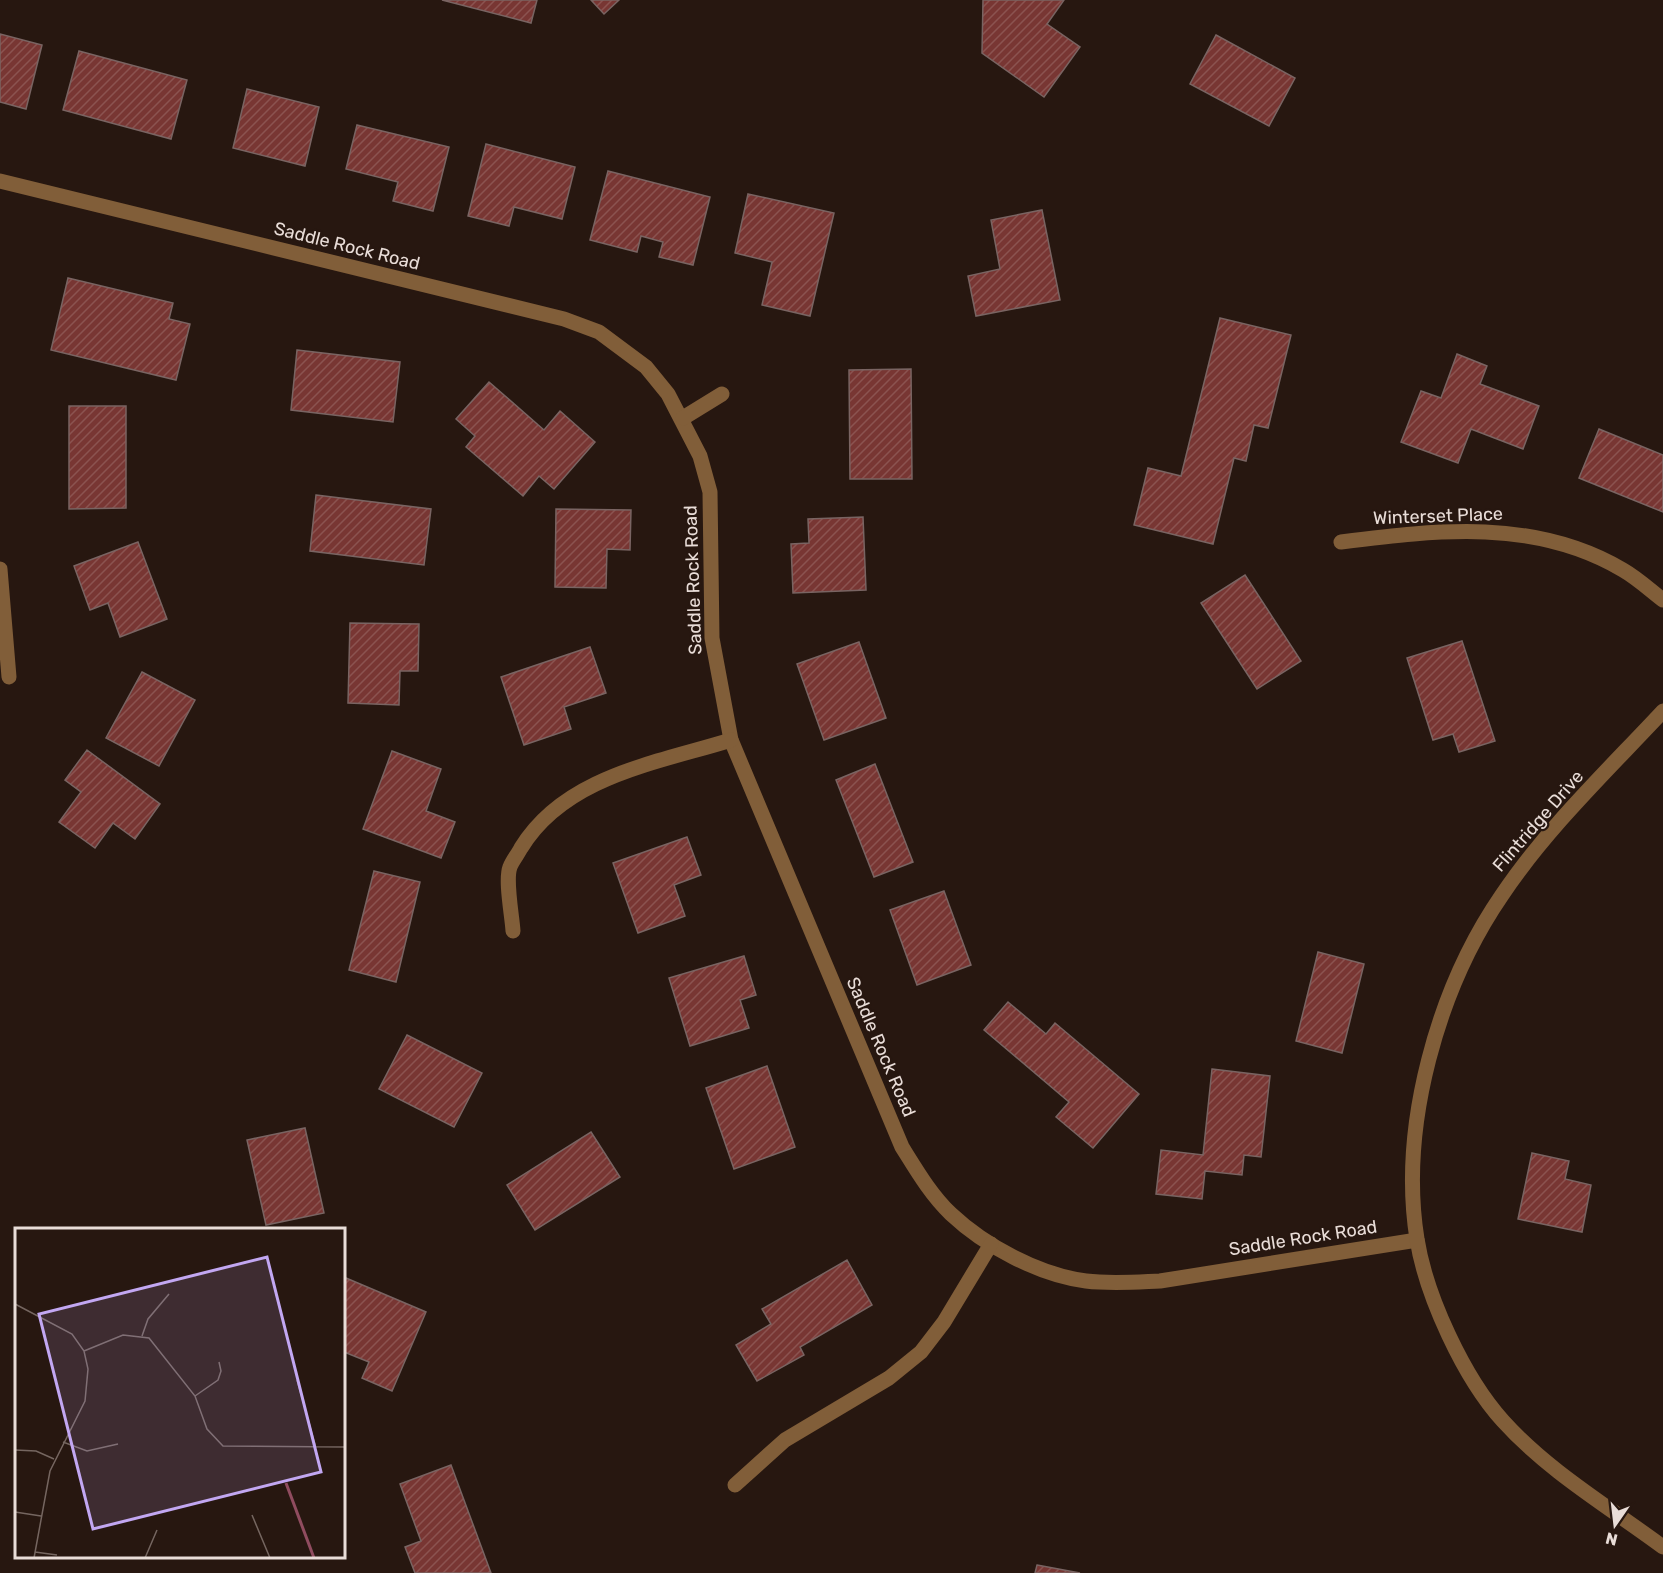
<svg xmlns="http://www.w3.org/2000/svg" width="1663" height="1573" font-family="Rubik,sans-serif">
<style>
.building{fill:url(#building-hatch);stroke:#796462;stroke-width:1.5}
.lines{fill:none;stroke-linecap:round;stroke-linejoin:round}
.minor{stroke:#815e39;stroke-width:15}
.labels{text-anchor:middle;stroke-width:4.5;stroke-linejoin:round;paint-order:stroke}
.street-label{font-size:18px;fill:#e9ddd8;stroke:#271710}
.inset-river{fill:none;stroke:#904c5f;stroke-width:3}
.inset-road{fill:none;stroke:#756660;stroke-width:1.5}
.view{fill:#c2a7f2;fill-opacity:0.15;stroke:#c2a7f2;stroke-width:3}
.inset-edge{fill:none;stroke:#e9ddd8;stroke-width:3}
</style>
<defs>
<pattern id="building-hatch" width="6" height="6" patternUnits="userSpaceOnUse" patternTransform="scale(1.5)"><rect width="6" height="6" fill="#783633"/><path d="M-1 1l2-2M0 6l6-6M5 7l2-2" fill="none" stroke="#8b5350"/></pattern>
</defs>
<rect width="100%" height="100%" fill="#271710"/>
<g class="building">
<path d="M 442,0 L 537,0 L 531,23 Z"/>
<path d="M 591,0 L 619,0 L 604,14 Z"/>
<path d="M 983,0 L 1064,0 L 1047,24 L 1080,47 L 1044,97 L 982,53 Z"/>
<path d="M 0,34 L 42,45 L 26,109 L 0,102 Z"/>
<path d="M 1216,35 L 1295,78 L 1269,126 L 1190,84 Z"/>
<path d="M 79,51 L 187,80 L 171,139 L 63,110 Z"/>
<path d="M 247,89 L 319,107 L 305,166 L 233,148 Z"/>
<path d="M 357,125 L 449,147 L 433,211 L 393,201 L 398,182 L 346,169 Z"/>
<path d="M 486,144 L 575,167 L 562,219 L 514,207 L 509,226 L 468,216 Z"/>
<path d="M 608,171 L 710,197 L 693,265 L 659,257 L 663,242 L 641,236 L 637,252 L 590,240 Z"/>
<path d="M 748,194 L 834,213 L 810,316 L 762,305 L 772,262 L 735,253 Z"/>
<path d="M 1042,210 L 1060,300 L 976,316 L 968,276 L 1000,269 L 991,220 Z"/>
<path d="M 68,278 L 173,303 L 169,319 L 190,324 L 176,380 L 51,350 Z"/>
<path d="M 1220,318 L 1291,335 L 1268,428 L 1254,425 L 1246,461 L 1234,458 L 1213,544 L 1134,525 L 1148,468 L 1181,476 Z"/>
<path d="M 297,350 L 400,362 L 393,422 L 291,410 Z"/>
<path d="M 1457,354 L 1487,366 L 1480,384 L 1539,406 L 1523,449 L 1471,429 L 1458,463 L 1401,442 L 1421,391 L 1441,398 Z"/>
<path d="M 911,369 L 912,479 L 850,479 L 849,370 Z"/>
<path d="M 489,382 L 544,430 L 560,411 L 595,442 L 554,489 L 539,476 L 523,496 L 466,447 L 475,436 L 456,419 Z"/>
<path d="M 69,406 L 126,406 L 126,508 L 69,509 Z"/>
<path d="M 1599,429 L 1663,455 L 1663,512 L 1579,478 Z"/>
<path d="M 316,495 L 431,509 L 424,565 L 310,551 Z"/>
<path d="M 556,509 L 631,510 L 630,550 L 607,549 L 606,588 L 555,587 Z"/>
<path d="M 863,517 L 866,590 L 793,593 L 791,544 L 809,543 L 808,519 Z"/>
<path d="M 138,542 L 167,619 L 120,637 L 108,603 L 90,610 L 74,566 Z"/>
<path d="M 1245,575 L 1301,661 L 1257,689 L 1201,603 Z"/>
<path d="M 350,623 L 419,624 L 418,671 L 400,671 L 399,705 L 348,703 Z"/>
<path d="M 1462,641 L 1495,741 L 1459,752 L 1453,734 L 1433,740 L 1407,658 Z"/>
<path d="M 859,642 L 886,718 L 824,740 L 797,664 Z"/>
<path d="M 590,647 L 606,693 L 564,707 L 571,729 L 524,745 L 501,677 Z"/>
<path d="M 142,672 L 195,700 L 159,766 L 106,738 Z"/>
<path d="M 87,750 L 160,804 L 135,839 L 113,823 L 95,848 L 59,822 L 81,792 L 65,780 Z"/>
<path d="M 392,751 L 441,769 L 426,811 L 455,822 L 441,858 L 363,829 Z"/>
<path d="M 875,764 L 913,862 L 874,877 L 836,780 Z"/>
<path d="M 687,837 L 701,875 L 674,885 L 685,916 L 638,933 L 613,863 Z"/>
<path d="M 374,871 L 420,882 L 396,982 L 349,970 Z"/>
<path d="M 944,891 L 971,965 L 917,985 L 890,910 Z"/>
<path d="M 1318,952 L 1364,964 L 1342,1053 L 1296,1041 Z"/>
<path d="M 744,956 L 756,995 L 740,1000 L 749,1028 L 690,1046 L 669,978 Z"/>
<path d="M 1008,1002 L 1046,1034 L 1055,1023 L 1139,1094 L 1093,1148 L 1056,1117 L 1069,1102 L 984,1030 Z"/>
<path d="M 407,1035 L 482,1073 L 454,1127 L 379,1089 Z"/>
<path d="M 767,1066 L 795,1147 L 734,1169 L 706,1088 Z"/>
<path d="M 1212,1069 L 1270,1076 L 1261,1157 L 1244,1155 L 1242,1175 L 1205,1171 L 1202,1199 L 1156,1194 L 1161,1150 L 1203,1155 Z"/>
<path d="M 305,1128 L 324,1213 L 266,1225 L 247,1140 Z"/>
<path d="M 591,1132 L 620,1177 L 535,1230 L 507,1185 Z"/>
<path d="M 1532,1153 L 1569,1161 L 1565,1179 L 1591,1185 L 1582,1232 L 1518,1219 Z"/>
<path d="M 847,1260 L 872,1305 L 800,1347 L 804,1355 L 757,1381 L 736,1345 L 771,1324 L 762,1309 Z"/>
<path d="M 346,1278 L 426,1312 L 392,1391 L 362,1378 L 369,1362 L 344,1352 L 344,1284 Z"/>
<path d="M 451,1465 L 491,1573 L 415,1573 L 405,1547 L 421,1541 L 400,1484 Z"/>
<path d="M 1037,1565 L 1080,1573 L 1035,1573 Z"/>
</g>
<g class="lines">
<g class="minor">
<path d="M 0,181 L 564,319 L 599,332 L 646,367 L 668,394 L 700,456 L 710,492 L 712,638 L 731,740 L 902,1147 C 917,1171 931,1195 951,1214 C 985,1246 1039,1275 1086,1281 C 1111,1284 1136,1282 1160,1281 L 1417,1240"/>
<path d="M 683,418 L 722,394"/>
<path d="M 1341,542 C 1438,530 1535,518 1623,570 C 1637,578 1650,590 1663,600"/>
<path d="M 0,569 L 9,677"/>
<path d="M 1663,711 C 1608,770 1547,828 1502,895 C 1438,988 1399,1126 1417,1239 C 1426,1296 1464,1378 1503,1421 C 1548,1471 1609,1507 1663,1547"/>
<path d="M 513,931 C 512,915 505,880 510,867 C 512,861 518,854 521,848 C 565,776 657,763 731,740"/>
<path d="M 735,1485 L 785,1440 L 889,1378 L 921,1352 L 944,1322 L 991,1244"/>
</g>
</g>
<g class="labels">
<g class="street-label">
<text transform="translate(347 246) rotate(14)" y="6">Saddle Rock Road</text>
<text transform="translate(1438 516) rotate(-2)" y="6">Winterset Place</text>
<text transform="translate(693 580) rotate(-92)" y="6">Saddle Rock Road</text>
<text transform="translate(1538 821) rotate(-49)" y="6">Flintridge Drive</text>
<text transform="translate(881 1047) rotate(67)" y="6">Saddle Rock Road</text>
<text transform="translate(1303 1238) rotate(-9)" y="6">Saddle Rock Road</text>
</g>
</g>
<g transform="translate(15 1228)">
<rect width="330" height="330" fill="#271710"/>
<path class="inset-river" d="M 271,255 L 299,330"/>
<path class="inset-road" d="M 0,76 L 57,106 L 69,123 L 73,141 L 70,173 L 35,243 L 19,330M 127,108 L 133,91 L 154,66M 69,123 L 108,107 L 134,110 L 180,168 L 192,201 L 208,218 L 330,219M 282,152 L 301,220M 180,168 L 203,152 L 206,143 L 204,134M 48,214 L 72,223 L 103,216M 0,222 L 21,223 L 39,231M 0,284 L 26,288M 237,287 L 255,330M 20,324 L 42,327M 130,330 L 142,302"/>
<path class="view" d="M 252,29 L 306,244 L 78,301 L 24,86 Z"/>
<rect width="330" height="330" class="inset-edge"/>
</g>
<g transform="translate(1615 1525) rotate(194)" stroke="#271710" stroke-width="4.5" paint-order="stroke">
<path d="M0-4.5L10 22L0 15L-10 22Z" fill="#e9ddd8"/>
<text y="-9" font-size="16" font-weight="bold" text-anchor="middle" fill="#e9ddd8">N</text>
</g>
</svg>
